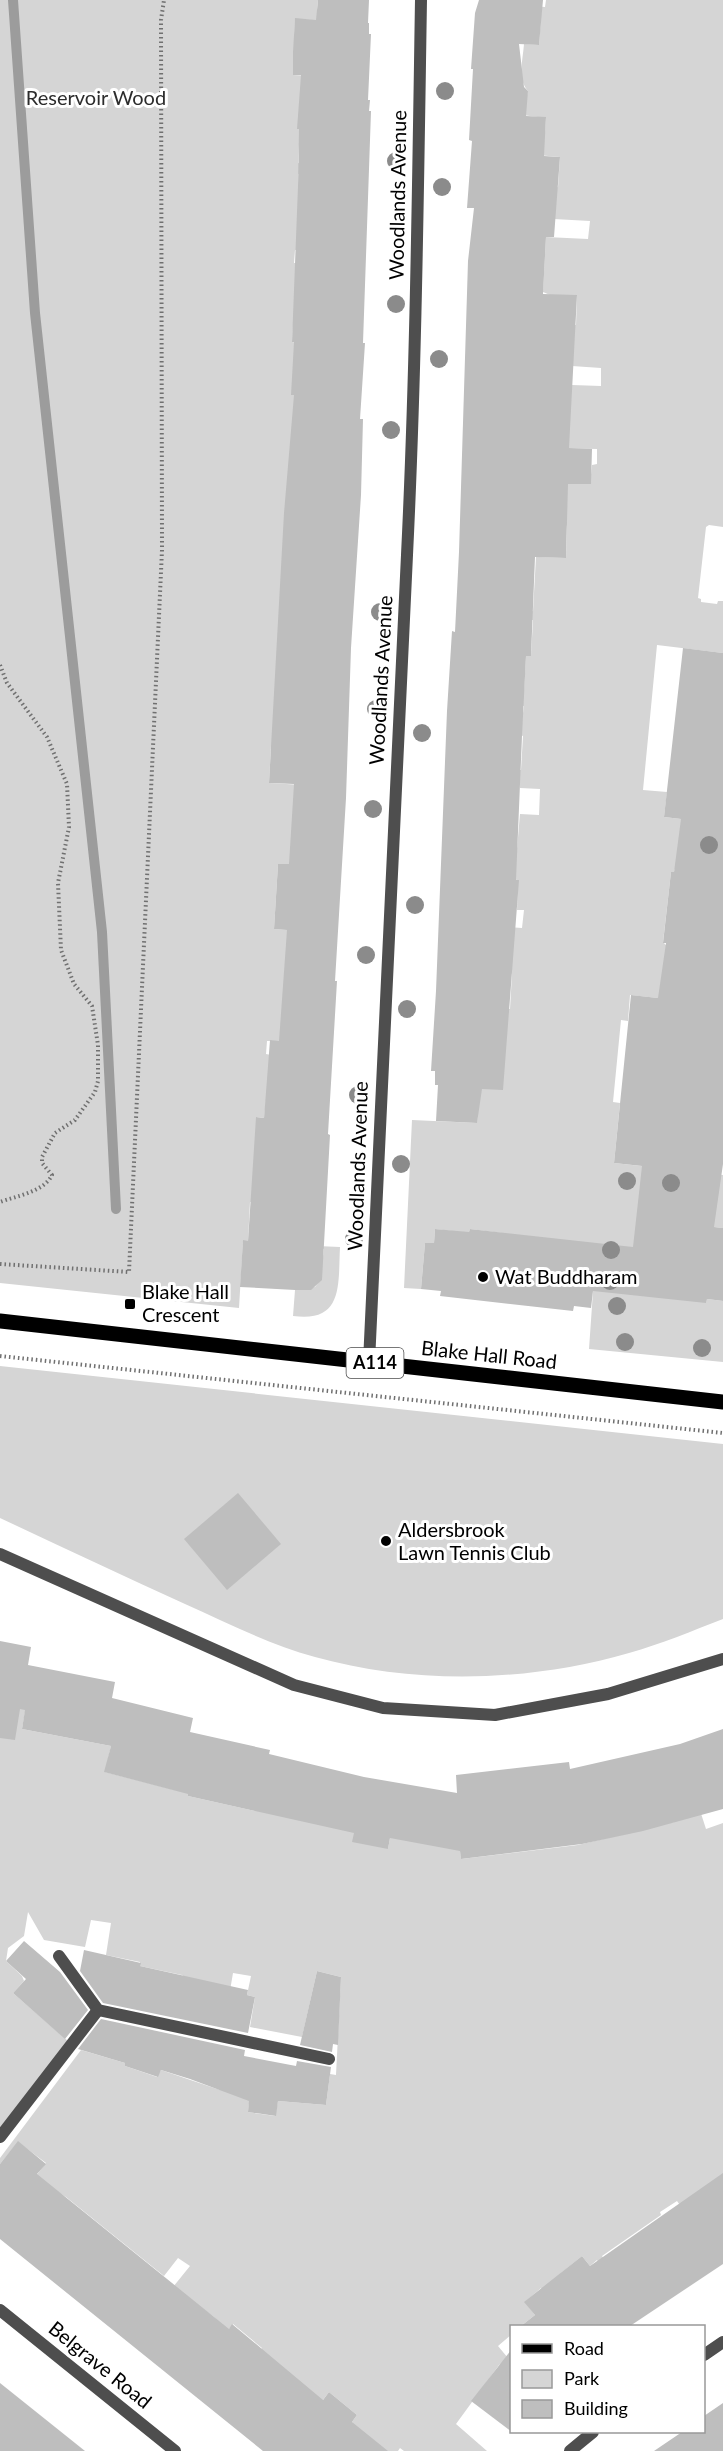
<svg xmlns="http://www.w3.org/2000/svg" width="723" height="2451" font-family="Lato,sans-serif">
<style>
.green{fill:#d5d5d5}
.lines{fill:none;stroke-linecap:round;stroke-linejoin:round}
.stream{stroke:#9c9c9c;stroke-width:10}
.building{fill:#bebebe}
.path{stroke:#707070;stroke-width:4;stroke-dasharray:1.5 3;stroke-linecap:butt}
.lane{stroke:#4e4e4e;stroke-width:12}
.street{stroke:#4e4e4e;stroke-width:12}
.primary{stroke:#000;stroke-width:15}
.tree{fill:#8b8b8b}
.poi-dot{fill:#000;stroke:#fff;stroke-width:2}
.labels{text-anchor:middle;stroke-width:6;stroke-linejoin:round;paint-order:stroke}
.shield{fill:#fff;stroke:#4c4c4c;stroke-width:1.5}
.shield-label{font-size:18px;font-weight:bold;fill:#000}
.park-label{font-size:20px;fill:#2c2c2c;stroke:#fff}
.street-label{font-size:20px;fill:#000;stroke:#fff}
.poi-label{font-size:20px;fill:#000;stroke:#fff;text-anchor:start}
</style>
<rect width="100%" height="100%" fill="#fff"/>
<g class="green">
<path d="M 0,0 L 318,0 L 317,9 L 362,23 L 295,19 L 293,75 L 316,76 L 315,146 L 299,145 L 298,163 L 359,167 L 298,174 L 298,186 L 316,187 L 355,254 L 295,250 L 294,263 L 313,263 L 293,325 L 292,342 L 300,343 L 311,396 L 295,747 L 271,746 L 269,783 L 337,787 L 316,866 L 278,864 L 274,929 L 332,933 L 282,1041 L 267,1041 L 266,1054 L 271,1055 L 264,1118 L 257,1117 L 270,1203 L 250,1202 L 248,1241 L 243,1241 L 239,1308 L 0,1283 Z"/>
<path d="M 546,0 L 723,0 L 723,527 L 709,525 L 706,527 L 698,598 L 701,599 L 701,602 L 717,604 L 718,601 L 723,601 L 723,653 L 657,645 L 643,790 L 667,792 L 664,817 L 723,824 L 674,870 L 674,872 L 671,872 L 663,942 L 723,1005 L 630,995 L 628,1021 L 621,1020 L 613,1102 L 620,1103 L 614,1163 L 723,1175 L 723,1228 L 714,1227 L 714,1224 L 706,1303 L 707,1299 L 723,1301 L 723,1362 L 589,1349 L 595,1263 L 502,1233 L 470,1229 L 469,1233 L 435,1229 L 434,1243 L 425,1243 L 421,1289 L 404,1288 L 412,1120 L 477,1123 L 485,1007 L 510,1009 L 512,974 L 493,926 L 522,928 L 524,910 L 517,910 L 518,880 L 496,879 L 493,848 L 517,849 L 520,814 L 539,815 L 540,789 L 520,788 L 520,779 L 451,775 L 497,769 L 521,770 L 523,736 L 520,735 L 524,706 L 503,705 L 524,691 L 526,656 L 531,656 L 533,620 L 463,616 L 517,610 L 533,611 L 536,557 L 531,553 L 539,557 L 566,558 L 567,527 L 550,483 L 590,484 L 592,465 L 597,464 L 597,449 L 545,448 L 572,385 L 601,386 L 601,368 L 572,366 L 549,324 L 576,325 L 577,296 L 550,295 L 543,292 L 546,237 L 588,239 L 590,221 L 482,215 L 558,187 L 560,157 L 477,150 L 545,133 L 546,118 L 522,115 L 528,91 C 517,79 523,59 524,44 L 539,45 L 541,17 L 482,2 L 545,7 Z"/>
<path d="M 317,1246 L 340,1247 C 338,1284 344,1323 293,1316 L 295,1290 L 315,1287 L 320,1281 L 324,1249 Z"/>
<path d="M 0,1366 L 723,1444 L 723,1619 C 692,1631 661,1644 629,1653 C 530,1682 415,1685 315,1657 C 270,1645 228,1623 185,1604 C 123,1576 62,1547 0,1518 Z"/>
<path d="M 31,1678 L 22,1729 L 111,1746 L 105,1772 L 175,1790 L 195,1762 L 188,1796 L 255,1811 L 354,1794 L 388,1849 L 390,1838 L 459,1839 L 461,1859 L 578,1845 L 674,1822 L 671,1805 L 696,1798 L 706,1829 L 723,1823 L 723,2179 L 682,2208 L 677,2201 L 660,2212 L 661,2215 L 602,2256 L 628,2294 L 624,2296 L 597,2260 L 590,2266 L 582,2256 L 561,2273 L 552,2301 L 541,2288 L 525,2302 L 535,2315 L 521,2326 L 512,2326 L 511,2335 L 498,2346 L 508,2358 L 499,2365 L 456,2424 L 487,2451 L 404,2451 L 400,2448 L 398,2451 L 371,2451 L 352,2422 L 357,2415 L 329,2392 L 319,2405 L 218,2405 L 262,2348 L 233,2324 L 227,2332 L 214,2317 L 173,2287 L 190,2266 L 178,2258 L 164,2276 L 66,2197 L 35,2177 L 46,2163 L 18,2142 L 0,2164 L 0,2158 L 81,2050 L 125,2063 L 125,2066 L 157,2077 L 161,2070 L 217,2089 L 250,2095 L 248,2112 L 275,2116 L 278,2101 L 326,2105 L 330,2074 L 336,2075 L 341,1977 L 317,1971 L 302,2037 L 250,2027 L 255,1997 L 247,1995 L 251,1976 L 233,1973 L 226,2014 L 182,1975 L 140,1966 L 140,1962 L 106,1955 L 111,1923 L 91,1920 L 85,1947 L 44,1940 L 28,1912 L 24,1936 L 8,1948 L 6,1961 L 22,1976 L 24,1981 L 13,1993 L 68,2041 L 0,2128 L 0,1705 Z"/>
</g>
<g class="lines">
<path class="stream" d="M 13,0 L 35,313 L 102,932 L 116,1209"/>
</g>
<g class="building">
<path d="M 318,0 L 369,0 L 368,23 L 369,23 L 369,34 L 371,34 L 368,100 L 370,100 L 369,111 L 371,111 L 363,343 L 365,343 L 360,419 L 363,419 L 361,495 L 351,648 L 346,798 L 335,981 L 337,981 L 328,1134 L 330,1135 L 322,1280 L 311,1290 L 295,1290 L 240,1287 L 243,1240 L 248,1241 L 256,1117 L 264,1118 L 270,1040 L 279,1041 L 287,930 L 274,929 L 278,864 L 289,864 L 294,784 L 269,783 L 284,513 L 294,395 L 291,395 L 294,342 L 292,342 L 298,186 L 299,129 L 297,129 L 301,75 L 293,75 L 293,52 L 295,18 L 316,20 Z"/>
<path d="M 479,0 L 543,0 L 539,45 L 519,44 L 524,87 L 528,91 L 526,116 L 546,117 L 544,156 L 560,157 L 554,237 L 546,237 L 543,294 L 577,295 L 569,448 L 592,449 L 591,484 L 568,484 L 566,558 L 535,557 L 531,656 L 526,656 L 522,736 L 516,880 L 519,880 L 503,1090 L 482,1089 L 477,1123 L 436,1121 L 438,1085 L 435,1085 L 435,1071 L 431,1071 L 436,991 L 447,711 L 452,631 L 455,632 L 459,552 L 468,261 L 474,208 L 467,208 L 472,141 L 469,140 L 473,69 L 471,69 L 475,13 Z"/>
<path d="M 683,648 L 723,653 L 723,1164 L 714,1227 L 723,1228 L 723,1301 L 707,1299 L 706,1303 L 593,1291 L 591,1308 L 574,1306 L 573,1311 L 440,1296 L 441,1291 L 421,1289 L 425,1243 L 434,1243 L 435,1229 L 469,1232 L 470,1229 L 633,1247 L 642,1166 L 614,1163 L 631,995 L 658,998 L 666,943 L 663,943 L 671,872 L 674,872 L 681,819 L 664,817 Z"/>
<path d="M 238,1493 L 281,1544 L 227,1590 L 184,1539 Z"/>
<path d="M 0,1641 L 31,1647 L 28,1665 L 115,1682 L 112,1698 L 193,1718 L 190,1732 L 270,1750 L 269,1754 L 364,1777 L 457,1793 L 456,1775 L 569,1762 L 570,1769 L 680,1744 L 723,1729 L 723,1809 L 643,1831 L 582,1844 L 461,1859 L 460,1851 L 390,1838 L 388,1849 L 352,1842 L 354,1833 L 188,1796 L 188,1794 L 104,1772 L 111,1746 L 22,1729 L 25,1710 L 20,1709 L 15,1740 L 0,1738 Z"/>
<path d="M 24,1941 L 60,1972 L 88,2010 L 65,2039 L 13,1993 L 26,1979 L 6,1961 Z"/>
<path d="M 84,1950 L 141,1963 L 140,1966 L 248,1990 L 247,1995 L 255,1997 L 248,2033 L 103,2003 L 80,1971 Z"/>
<path d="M 317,1971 L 341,1977 L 338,2045 L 333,2044 L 332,2052 L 300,2045 Z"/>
<path d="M 101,2019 L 245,2050 L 244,2056 L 296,2066 L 297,2061 L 331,2067 L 326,2105 L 278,2101 L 276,2116 L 248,2112 L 249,2101 L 190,2079 L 161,2070 L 158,2077 L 125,2066 L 125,2063 L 78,2049 Z"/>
<path d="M 18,2141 L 46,2164 L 37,2174 L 229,2329 L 232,2324 L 323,2400 L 329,2392 L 357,2415 L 352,2422 L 388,2451 L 263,2451 L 0,2239 L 0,2164 Z"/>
<path d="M 723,2173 L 723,2264 L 630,2326 L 521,2326 L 535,2315 L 524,2302 L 582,2256 L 590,2266 Z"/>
<path d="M 512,2349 L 512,2432 L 471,2401 Z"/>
<path d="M 0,2383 L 85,2451 L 0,2451 Z"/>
<path d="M 723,2403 L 723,2451 L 654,2451 L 682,2432 L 704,2432 L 704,2416 Z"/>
</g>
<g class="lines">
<g class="path">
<path d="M 0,665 L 7,683 L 47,737 L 67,784 L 69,827 L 58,883 L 61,950 L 74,984 L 92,1006 L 98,1045 L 98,1081 L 95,1092 L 75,1120 L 55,1133 L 42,1157 L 42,1163 L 52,1175 C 44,1192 16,1196 0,1202"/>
<path d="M 0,1264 L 129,1272 L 162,550 L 161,20 L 164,0"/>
<path d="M 0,1356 L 723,1433"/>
</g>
<g class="lane">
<path d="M 59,1956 L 98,2010 L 329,2059"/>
<path d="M 0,2137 L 98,2010"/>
</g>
<g class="street">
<path d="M 369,1362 C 380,1093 396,824 407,555 C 416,370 418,185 421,0"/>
<path d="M 0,1554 L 294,1685 L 383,1708 L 495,1715 L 608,1694 L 723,1659"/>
<path d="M 0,2310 L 175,2451"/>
<path d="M 704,2355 L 723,2342"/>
<path d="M 570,2451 L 593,2432"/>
</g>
<path class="primary" d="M 0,1321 L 723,1402"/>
</g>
<g class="tree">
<circle cx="445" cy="91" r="9"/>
<circle cx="396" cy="161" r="9"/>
<circle cx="442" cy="187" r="9"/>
<circle cx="396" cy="304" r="9"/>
<circle cx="439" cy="359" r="9"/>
<circle cx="391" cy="430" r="9"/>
<circle cx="380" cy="612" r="9"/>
<circle cx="376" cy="709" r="9"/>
<circle cx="422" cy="733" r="9"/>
<circle cx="373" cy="809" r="9"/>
<circle cx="709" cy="845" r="9"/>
<circle cx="415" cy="905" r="9"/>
<circle cx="366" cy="955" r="9"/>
<circle cx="407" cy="1009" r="9"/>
<circle cx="358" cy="1095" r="9"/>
<circle cx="401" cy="1164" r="9"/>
<circle cx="627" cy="1181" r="9"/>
<circle cx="671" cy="1183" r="9"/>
<circle cx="354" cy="1239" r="9"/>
<circle cx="611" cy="1250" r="9"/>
<circle cx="610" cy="1281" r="9"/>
<circle cx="617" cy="1306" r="9"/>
<circle cx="625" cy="1342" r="9"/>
<circle cx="702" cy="1348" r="9"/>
</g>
<g class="poi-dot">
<circle cx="483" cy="1277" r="6"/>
<rect x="124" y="1298" width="12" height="12" rx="3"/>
<circle cx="386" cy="1541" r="6"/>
</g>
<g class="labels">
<rect class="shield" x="346.5" y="1348" width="57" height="30" rx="4.5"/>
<g class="shield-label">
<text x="375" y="1369">A114</text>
</g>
<g class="park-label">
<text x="96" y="105">Reservoir Wood</text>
</g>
<g class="street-label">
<text transform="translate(398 195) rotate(-89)" y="7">Woodlands Avenue</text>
<text transform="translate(381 680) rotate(-87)" y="7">Woodlands Avenue</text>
<text transform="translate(358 1166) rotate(-88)" y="7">Woodlands Avenue</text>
<text transform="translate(489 1355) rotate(6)" y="7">Blake Hall Road</text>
<text transform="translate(100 2365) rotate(39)" y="7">Belgrave Road</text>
</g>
<g class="poi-label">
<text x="495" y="1284">Wat Buddharam</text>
<text x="142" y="1299">Blake Hall<tspan x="142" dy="23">Crescent</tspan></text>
<text x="398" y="1537">Aldersbrook<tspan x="398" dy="23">Lawn Tennis Club</tspan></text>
</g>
</g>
<rect x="510" y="2325" width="195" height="108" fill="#ffffff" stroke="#999999" stroke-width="1.5"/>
<rect x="522" y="2344" width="30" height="9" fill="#000000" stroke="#999999" stroke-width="1.5"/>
<text x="564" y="2355" font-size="18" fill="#000000">Road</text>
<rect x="522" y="2370" width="30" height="18" fill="#d5d5d5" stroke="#999999" stroke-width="1.5"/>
<text x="564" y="2385" font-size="18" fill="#000000">Park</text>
<rect x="522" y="2400" width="30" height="18" fill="#bebebe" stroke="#999999" stroke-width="1.5"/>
<text x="564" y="2415" font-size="18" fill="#000000">Building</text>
</svg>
